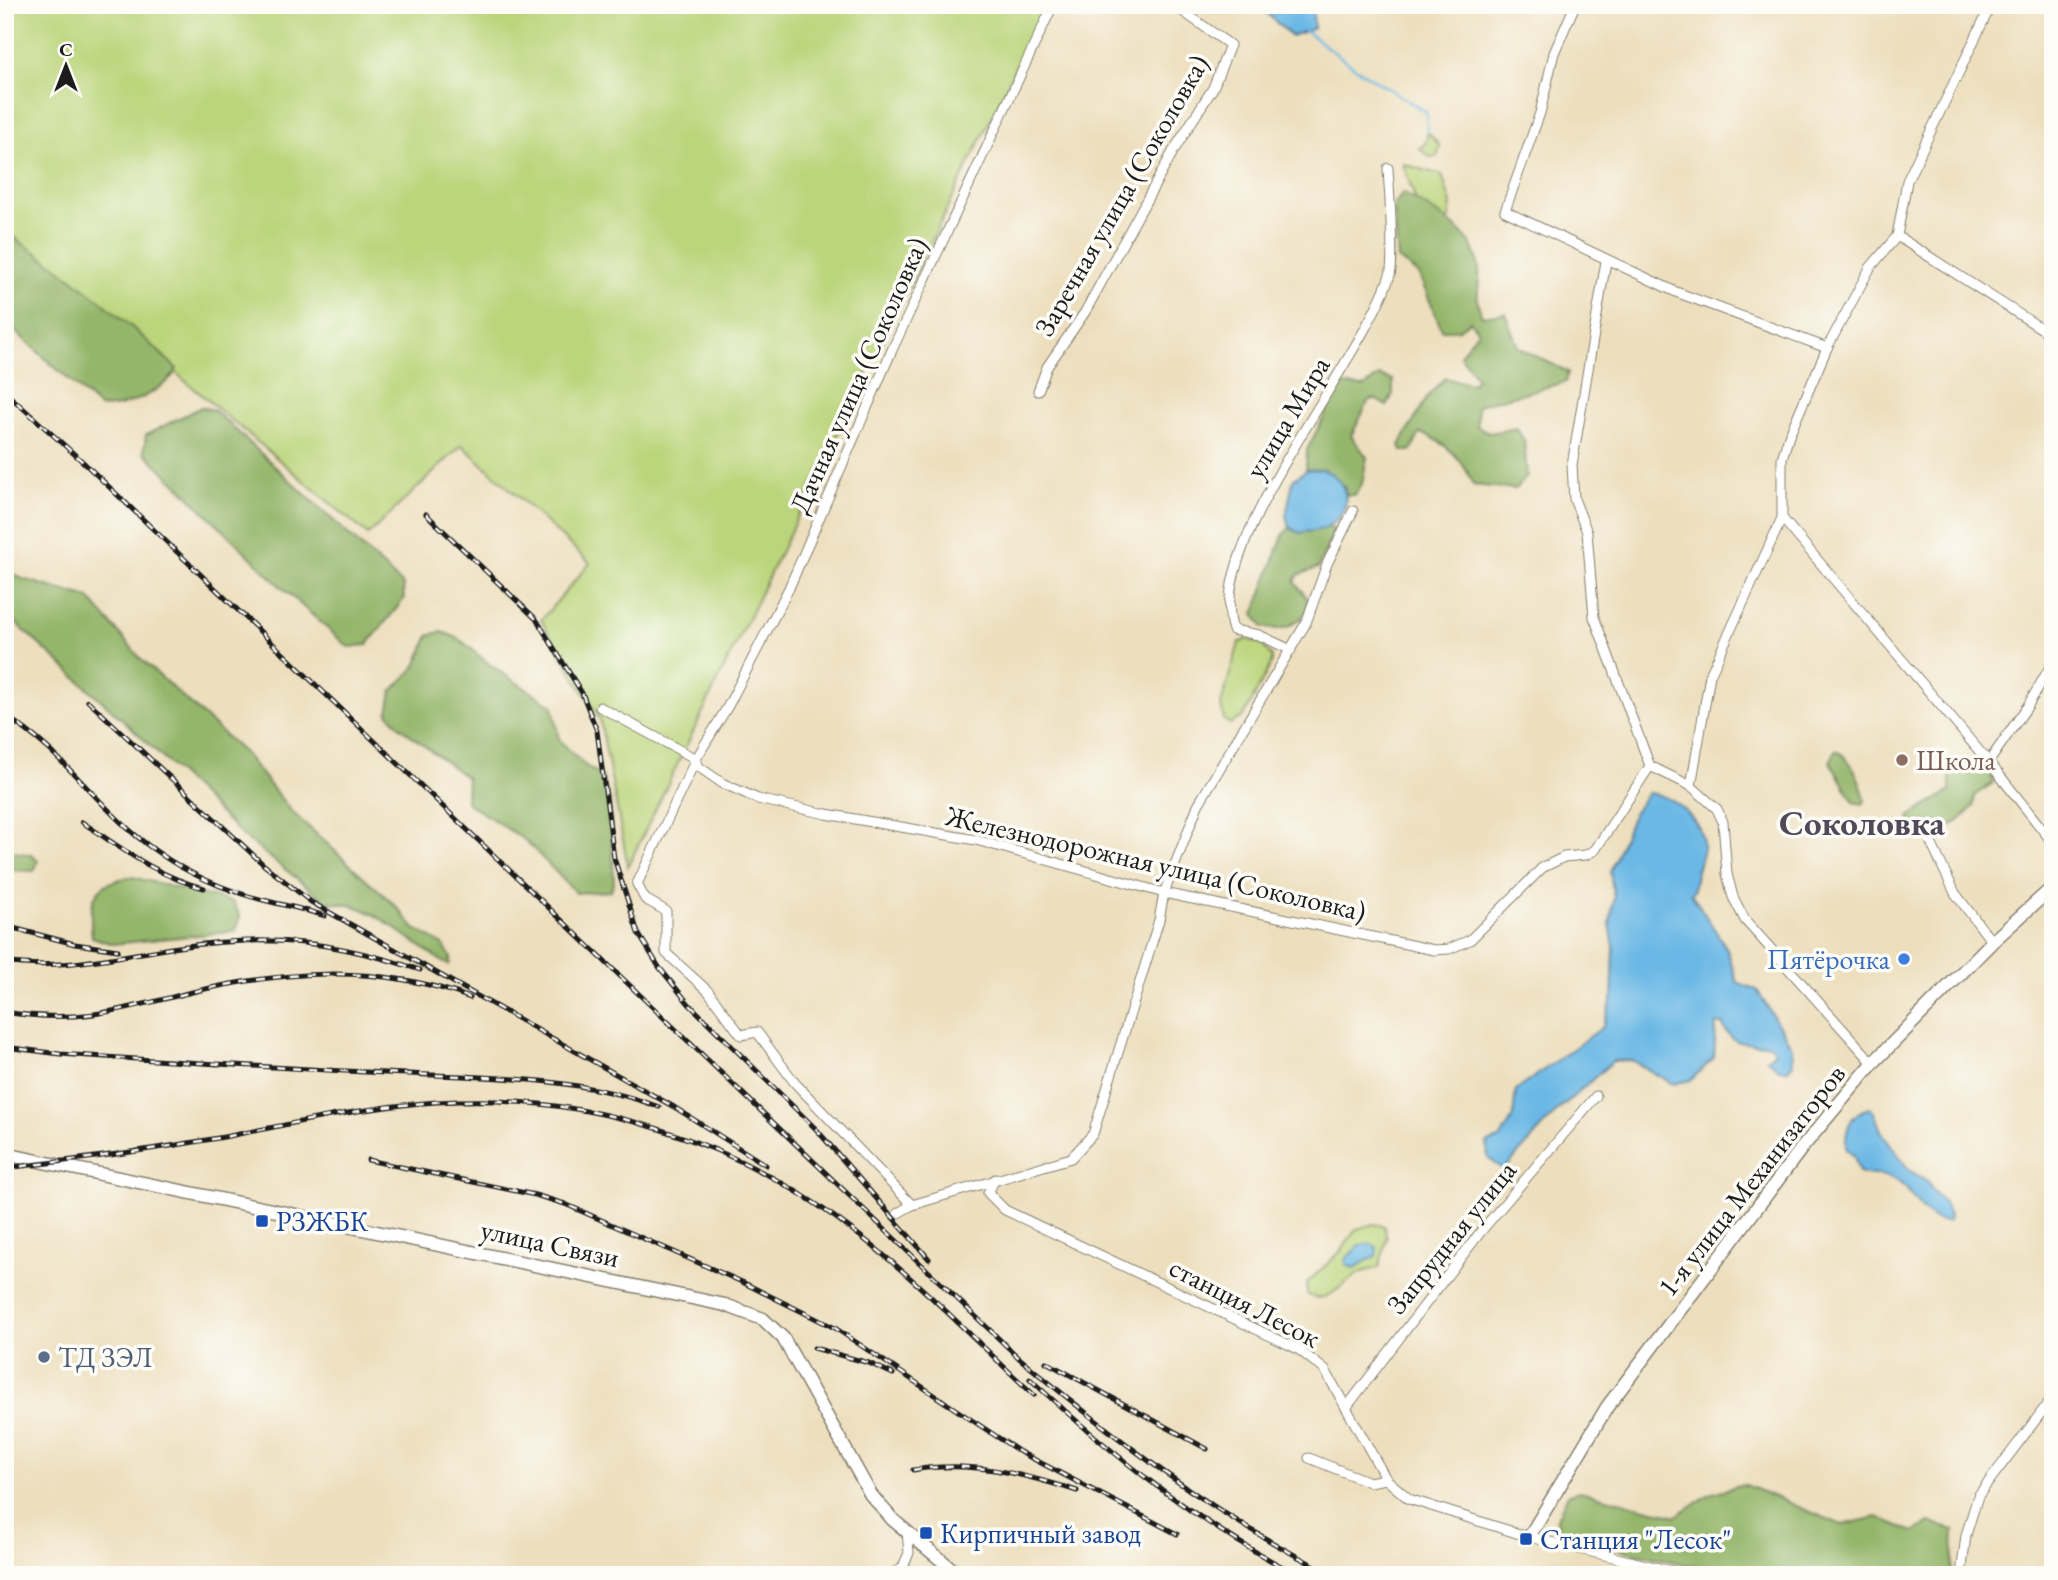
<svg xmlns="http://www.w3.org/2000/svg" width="2058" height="1580" font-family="'EB Garamond',serif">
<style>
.green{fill:#bbd57b;stroke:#6c784c;stroke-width:2}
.forest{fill:#94b66b;stroke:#586944;stroke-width:2}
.water{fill:#6bb8e5;stroke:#446a80;stroke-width:2}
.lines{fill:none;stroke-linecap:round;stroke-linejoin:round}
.stream{stroke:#6bb8e5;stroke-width:2.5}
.minor-casing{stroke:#847e6d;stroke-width:11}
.tertiary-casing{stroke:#847e6d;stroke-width:15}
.minor{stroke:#fff;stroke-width:9}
.tertiary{stroke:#fff;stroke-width:12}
.rail-casing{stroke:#1c1c1c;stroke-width:5}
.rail{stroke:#fdfcf7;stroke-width:2.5;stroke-dasharray:8;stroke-linecap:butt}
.education-dot{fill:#8d6e63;stroke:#fdfcf7;stroke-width:2.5}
.shop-dot{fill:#3f7fe0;stroke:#fdfcf7;stroke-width:2.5}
.transit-dot{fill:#1a4fb4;stroke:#fdfcf7;stroke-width:2.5}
.service-dot{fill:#5c6f8a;stroke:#fdfcf7;stroke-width:2.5}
.labels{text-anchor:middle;stroke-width:7;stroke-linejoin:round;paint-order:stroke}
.street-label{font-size:28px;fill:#1c1c1c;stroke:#fdfcf7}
.education-label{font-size:28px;fill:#785e54;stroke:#fdfcf7;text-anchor:start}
.shop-label{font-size:28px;fill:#366cbe;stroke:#fdfcf7;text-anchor:end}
.transit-label{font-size:28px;fill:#164399;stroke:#fdfcf7;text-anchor:start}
.service-label{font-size:28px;fill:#4e5e75;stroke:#fdfcf7;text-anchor:start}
.district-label{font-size:35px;font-weight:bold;fill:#504a59;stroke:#fdfcf7}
</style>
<rect width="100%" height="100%" fill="#fdfcf7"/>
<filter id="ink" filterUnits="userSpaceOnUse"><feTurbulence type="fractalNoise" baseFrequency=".0143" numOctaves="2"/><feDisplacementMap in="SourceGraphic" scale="14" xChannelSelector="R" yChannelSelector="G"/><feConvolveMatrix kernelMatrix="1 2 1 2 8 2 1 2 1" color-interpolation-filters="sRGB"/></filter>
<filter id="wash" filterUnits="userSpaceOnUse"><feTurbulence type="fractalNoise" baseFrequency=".00686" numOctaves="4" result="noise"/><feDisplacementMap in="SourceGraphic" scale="28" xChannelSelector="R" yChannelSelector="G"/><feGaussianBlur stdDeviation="1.57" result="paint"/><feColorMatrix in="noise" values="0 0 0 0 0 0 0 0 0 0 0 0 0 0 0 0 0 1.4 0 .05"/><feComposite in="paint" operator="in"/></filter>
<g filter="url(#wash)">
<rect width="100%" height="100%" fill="#eddfbe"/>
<g class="green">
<path d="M 5,5 L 1046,5 L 628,866 L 600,720 L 541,620 L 590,563 L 462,445 L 368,535 L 5,229 Z"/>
<path d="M 1428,132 L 1440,146 L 1437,157 L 1430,157 L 1419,148 L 1425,144 Z"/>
<path d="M 1403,164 L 1442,175 L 1451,204 L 1449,221 L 1416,201 Z"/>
<path d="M 1247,639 L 1261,644 L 1272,656 L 1272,662 L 1244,716 L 1230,724 L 1224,720 L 1221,704 L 1239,643 Z"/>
<path d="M 1374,1224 L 1384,1226 L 1387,1238 L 1379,1268 C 1374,1269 1367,1270 1362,1272 C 1345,1279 1327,1308 1307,1294 L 1307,1283 L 1342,1250 L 1356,1229 Z"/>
</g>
<g class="forest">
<path d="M 1403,193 C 1432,211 1475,230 1479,268 C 1481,288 1473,295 1482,316 L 1505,313 L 1518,347 L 1568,372 L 1566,382 L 1478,405 L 1477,426 L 1490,433 L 1516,428 L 1524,440 L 1527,476 L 1516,489 L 1473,485 C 1465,461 1444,440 1420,433 L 1411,451 L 1402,451 L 1400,445 L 1428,396 L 1445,378 L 1472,384 L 1477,378 L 1460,355 L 1478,331 L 1470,321 L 1458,330 L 1442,330 L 1419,275 L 1398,259 L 1394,205 Z"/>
<path d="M 5,232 C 68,272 124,317 177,369 C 168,389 121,412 99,407 L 5,322 Z"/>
<path d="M 1379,376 L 1393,380 L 1393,394 L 1387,406 L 1375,399 L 1369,400 L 1351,436 L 1367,457 L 1362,484 L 1355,495 L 1347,495 L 1344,486 L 1322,469 L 1306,470 L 1307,450 L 1340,385 L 1364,387 Z"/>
<path d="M 201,407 L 214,410 L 403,585 L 404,599 L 367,645 L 348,647 L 279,585 L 144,452 L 146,435 Z"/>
<path d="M 1327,527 L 1335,530 L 1318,568 L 1298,575 L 1295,582 L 1308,599 L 1306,614 C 1291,627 1282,632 1263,627 L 1254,614 L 1284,533 L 1290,528 L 1300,533 Z"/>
<path d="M 5,570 L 23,579 L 89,598 L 140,658 L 244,753 L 292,812 L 397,907 L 414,928 L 443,945 L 451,957 L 449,965 C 412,946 372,899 328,903 L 244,837 L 133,729 L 10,618 L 5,617 Z"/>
<path d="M 440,632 C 462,636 472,651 489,664 C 510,679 532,692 553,706 L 559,740 L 583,764 L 602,776 L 610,801 L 614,880 L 611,891 L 576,893 L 526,841 L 466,802 L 467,778 L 400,727 L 388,713 L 392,691 L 416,666 L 429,635 Z"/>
<path d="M 1836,750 C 1853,760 1861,781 1865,801 L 1863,804 L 1854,802 L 1830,762 Z"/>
<path d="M 1957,761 L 1973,762 L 1991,774 L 1993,783 L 1975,795 L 1974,806 L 1959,821 L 1929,837 L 1912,832 L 1909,817 L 1950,791 L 1950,776 Z"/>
<path d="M 5,850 L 31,855 L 38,861 L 34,871 L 5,870 Z"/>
<path d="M 132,877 L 233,902 L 240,916 L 236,931 L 113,944 L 92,937 C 88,901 92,882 132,877 Z"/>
<path d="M 1743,1484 L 1842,1525 L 1877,1517 L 1913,1532 L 1930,1523 L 1954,1530 L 1952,1575 L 1734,1575 L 1585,1542 L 1558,1530 L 1557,1518 L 1568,1494 L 1580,1491 L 1676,1516 L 1710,1494 Z"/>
</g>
<g class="water">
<path d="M 1258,5 L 1304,5 L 1313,13 L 1314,28 L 1291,36 Z"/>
<path d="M 1322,469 C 1349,479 1356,511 1327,527 C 1320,531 1309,531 1300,533 L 1290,528 L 1286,516 L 1293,480 L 1306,470 Z"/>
<path d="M 1648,793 C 1673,795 1703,819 1703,847 C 1702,861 1693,874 1694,890 L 1691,893 L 1727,949 L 1737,982 L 1757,990 L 1787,1039 L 1792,1047 L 1793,1064 L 1787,1070 L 1779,1069 L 1767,1059 L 1775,1052 L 1771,1045 C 1750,1040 1736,1052 1722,1024 L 1716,1024 L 1714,1058 L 1691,1080 L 1673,1084 L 1631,1060 L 1613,1061 L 1557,1111 L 1504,1170 L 1488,1158 L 1487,1143 L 1500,1139 L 1513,1117 L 1516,1090 L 1603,1027 L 1612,1000 L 1614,948 L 1610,924 L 1614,897 L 1610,872 L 1634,812 Z"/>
<path d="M 1869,1108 L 1874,1112 L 1881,1131 L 1909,1170 L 1924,1179 L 1946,1206 L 1950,1215 L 1949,1221 C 1921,1224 1914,1187 1892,1178 C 1881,1173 1870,1177 1859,1172 L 1854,1156 L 1846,1149 C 1845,1130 1849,1114 1869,1108 Z"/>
<path d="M 1371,1244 L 1377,1247 L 1376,1256 L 1354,1268 L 1347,1266 L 1345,1260 L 1359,1245 Z"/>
</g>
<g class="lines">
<path class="stream" d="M 1303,29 L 1354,67 L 1426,112 L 1428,132"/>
</g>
</g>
<g filter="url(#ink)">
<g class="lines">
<defs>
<g id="minor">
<path d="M 1575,5 L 1554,53 L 1540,113 L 1505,211 L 1676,292 L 1827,348"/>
<path d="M 1897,236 L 2053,336"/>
<path d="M 1606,261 L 1572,465 L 1574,499 L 1587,532 L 1594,617 L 1650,766 L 1691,786"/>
<path d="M 1038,391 L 1047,367 L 1085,312 L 1174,150 L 1213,88 L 1230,45 L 1174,5"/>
<path d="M 1782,518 L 1997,772 L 2053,843"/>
<path d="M 1291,650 L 1259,635 L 1233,630 C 1204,546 1361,364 1390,275 C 1395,259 1389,190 1388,168"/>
<path d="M 600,707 L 696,759 L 699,767 L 722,783 L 758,799 L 826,814 L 976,840 L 1164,893 L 1434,950 L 1449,949 L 1470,940 L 1542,868 L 1564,857 L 1586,855 L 1595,850 L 1650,766"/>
<path d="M 1988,763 L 2027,707 L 2053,662"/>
<path d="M 1922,824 L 1955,893 L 1992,942"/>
<path d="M 1873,1063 L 1745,920 L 1733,897 L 1727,874 L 1723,822 L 1717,809 L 1691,786 L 1710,675 L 1782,518 L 1782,458 L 1789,436 L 1827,348 L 1870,268 L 1897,236 L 1907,181 L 1991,5"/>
<path d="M 995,1179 L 988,1193 L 1005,1210 L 1298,1349 L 1325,1370 L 1386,1479 L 1409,1499 L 1529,1537 L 1688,1575"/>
<path d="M 912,1205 L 795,1083 L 757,1032 L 741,1035 L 708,991 L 666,953 L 666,911 L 645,899 L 637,884 L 696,759 L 728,706 L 789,588 L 892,350 L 1053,5"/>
<path d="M 898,1213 L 912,1205 L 1071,1158 L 1093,1134 L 1159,920 L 1164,893 L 1198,805 L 1306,623 L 1327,564 L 1353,511"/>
<path d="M 1346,1408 L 1482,1230 L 1596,1096"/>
<path d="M 1309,1458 L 1369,1482 L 1386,1479"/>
<path d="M 888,1575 L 902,1569 L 909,1553 L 907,1531"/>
<path d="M 1961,1575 L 1966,1535 L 1978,1496 L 2053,1397"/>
</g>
<g id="tertiary">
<path d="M 5,1154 L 725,1305 L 763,1319 L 783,1338 L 871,1495 L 893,1520 L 959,1575"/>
<path d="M 1529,1537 L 1607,1407 L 1801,1149 L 1873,1063 L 1992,942 L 2053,887"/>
</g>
</defs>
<use href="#minor" class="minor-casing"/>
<use href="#tertiary" class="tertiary-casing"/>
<use href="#minor" class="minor"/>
<use href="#tertiary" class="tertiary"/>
<defs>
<g id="rail">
<path d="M 5,392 L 82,461 L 1018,1357 C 1117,1440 1216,1517 1333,1575"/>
<path d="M 426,514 L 536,619 L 582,693 L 597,731 L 614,858 L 638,933 L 659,967 L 689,1004 L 816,1129 L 929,1259"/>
<path d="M 88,701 L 264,865 L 311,902 L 674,1107 L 766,1165"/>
<path d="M 5,716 C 63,750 101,813 156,851 C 188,874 224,890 263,900 C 283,905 304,909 325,916"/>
<path d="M 82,822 C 121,848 158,877 204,888"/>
<path d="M 5,926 L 75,944 L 118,950"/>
<path d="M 5,962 C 63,971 122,955 179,947 C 269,934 334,941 420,970"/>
<path d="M 5,1012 C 77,1024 120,1010 188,993 C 280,971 379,963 470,998"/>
<path d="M 5,1047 L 60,1054 C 169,1061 277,1068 385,1073 C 476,1078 573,1074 659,1107"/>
<path d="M 368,1160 L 535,1195 L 565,1204 L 742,1282 L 835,1328 L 945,1402"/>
<path d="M 5,1168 C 79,1160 151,1150 224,1137 C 302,1122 379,1103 459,1101 C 593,1097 727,1139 836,1218 C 909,1270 969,1335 1034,1395"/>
<path d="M 814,1348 L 869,1363 L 893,1374"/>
<path d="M 1046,1362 L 1207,1449"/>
<path d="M 1030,1379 C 1112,1455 1198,1524 1298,1575"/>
<path d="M 937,1397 L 1020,1452 L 1177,1534"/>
<path d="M 913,1470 C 969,1460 1024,1474 1077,1491"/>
</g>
</defs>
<use href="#rail" class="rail-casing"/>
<use href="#rail" class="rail"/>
</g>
</g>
<circle class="education-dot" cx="1902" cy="760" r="7"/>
<circle class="shop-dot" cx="1904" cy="959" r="7"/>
<g class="transit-dot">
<rect x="255" y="1214" width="14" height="14" rx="3.5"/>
<rect x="919" y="1526" width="14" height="14" rx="3.5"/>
<rect x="1519" y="1532" width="14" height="14" rx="3.5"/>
</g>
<circle class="service-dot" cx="44" cy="1357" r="7"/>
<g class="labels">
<g class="street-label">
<text transform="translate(1121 195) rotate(-60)" y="10">Заречная улица (Соколовка)</text>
<text transform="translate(858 375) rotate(-66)" y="10">Дачная улица (Соколовка)</text>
<text transform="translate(1287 417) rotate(-59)" y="10">улица Мира</text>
<text transform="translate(1156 863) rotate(13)" y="10">Железнодорожная улица (Соколовка)</text>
<text transform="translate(1751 1180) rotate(-52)" y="10">1-я улица Механизаторов</text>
<text transform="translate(1451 1237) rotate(-51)" y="10">Запрудная улица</text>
<text transform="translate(550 1243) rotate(12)" y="10">улица Связи</text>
<text transform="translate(1245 1302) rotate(27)" y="10">станция Лесок</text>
</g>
<g class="education-label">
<text x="1916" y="770">Школа</text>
</g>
<g class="shop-label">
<text x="1890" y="969">Пятёрочка</text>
</g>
<g class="transit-label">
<text x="276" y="1231">РЗЖБК</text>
<text x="940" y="1543">Кирпичный завод</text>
<text x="1540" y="1549">Станция "Лесок"</text>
</g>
<g class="service-label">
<text x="58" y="1367">ТД ЗЭЛ</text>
</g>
<g class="district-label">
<text x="1862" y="835">Соколовка</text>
</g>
</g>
<rect width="2058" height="1580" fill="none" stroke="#fdfcf7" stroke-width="28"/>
<g transform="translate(66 66)" stroke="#fdfcf7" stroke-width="5" paint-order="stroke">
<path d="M0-5L12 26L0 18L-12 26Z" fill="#1c1c1c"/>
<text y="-10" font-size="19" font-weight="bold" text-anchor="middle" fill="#1c1c1c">С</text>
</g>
</svg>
